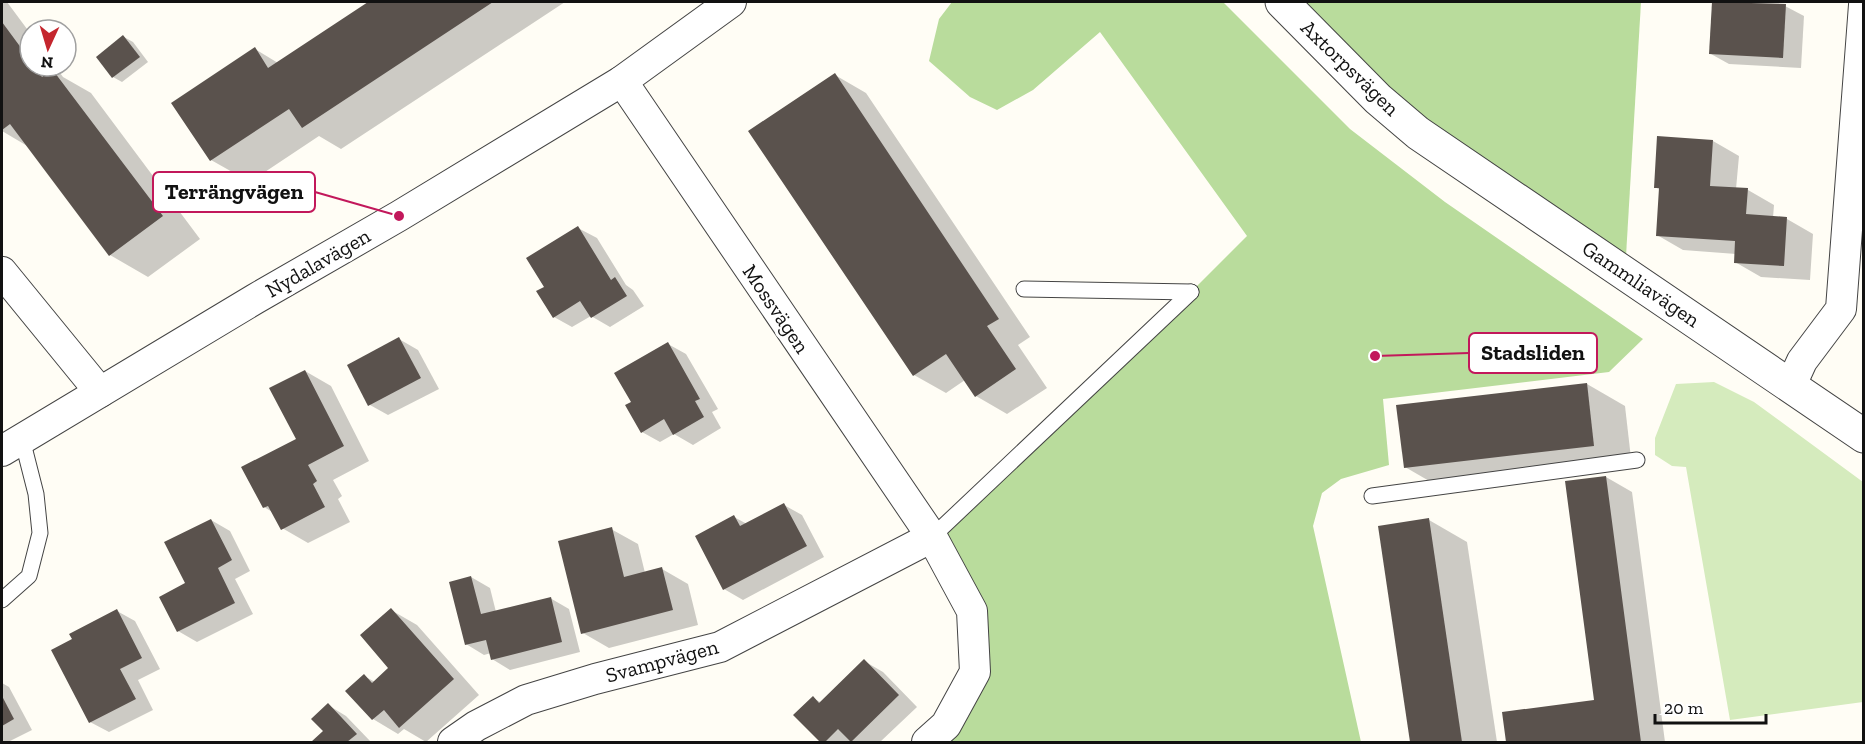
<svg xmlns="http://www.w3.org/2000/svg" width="1865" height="744" font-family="'Zilla Slab',serif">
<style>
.green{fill:#d5ebbd}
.forest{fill:#b9dc9c}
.shadow{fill:#0003}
.building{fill:#5a524d}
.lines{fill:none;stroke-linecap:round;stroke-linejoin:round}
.service-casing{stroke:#444;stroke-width:17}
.minor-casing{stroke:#444;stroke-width:32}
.tertiary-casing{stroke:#444;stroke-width:35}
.service{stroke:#fff;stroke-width:15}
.minor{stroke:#fff;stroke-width:30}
.tertiary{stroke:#fff;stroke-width:33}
.labels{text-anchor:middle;stroke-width:6;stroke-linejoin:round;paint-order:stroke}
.street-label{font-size:21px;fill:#111;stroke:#fff}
.leader{fill:none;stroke:#c2185b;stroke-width:2}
.callout-dot{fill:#c2185b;stroke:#fff;stroke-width:2}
.callout{fill:#fff;stroke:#c2185b;stroke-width:2}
.callout-label{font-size:22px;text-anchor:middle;font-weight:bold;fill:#111}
</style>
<rect width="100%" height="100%" fill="#fffdf5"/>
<path class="green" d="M 1714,382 L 1754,402 L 1863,482 L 1863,702 L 1730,720 L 1686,467 L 1672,466 L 1655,455 L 1655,438 L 1676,384 Z"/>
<g class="forest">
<path d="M 952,2 L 1223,2 L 1350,129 L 1445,202 L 1643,339 L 1609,372 L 1383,399 L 1389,465 L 1341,479 L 1322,493 L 1313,526 L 1361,742 L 927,742 L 975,672 L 972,611 L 932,537 L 1191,292 L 1247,236 L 1100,32 L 1033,90 L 997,110 L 970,97 L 929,61 L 939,19 Z"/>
<path d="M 1282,2 L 1641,2 L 1625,273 L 1466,164 Z"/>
</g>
<g class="shadow">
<path d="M 2,2 L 7,2 L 30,33 L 30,66 L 55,66 L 63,77 L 91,93 L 200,239 L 148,277 L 110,255 L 29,147 L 2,131 Z"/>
<path d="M 371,2 L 565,2 L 341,149 L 319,136 L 250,182 L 211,160 L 174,103 L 255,49 L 278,63 Z"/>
<path d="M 1713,2 L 1785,6 L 1804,16 L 1801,68 L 1729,64 L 1711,54 Z"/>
<path d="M 124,37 L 133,42 L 148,62 L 122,82 L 113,77 L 98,57 Z"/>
<path d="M 835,75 L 866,93 L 1030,337 L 1018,345 L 1047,388 L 1007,414 L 976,396 L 965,380 L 946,393 L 914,375 Z"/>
<path d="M 1713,141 L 1739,156 L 1736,189 L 1748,190 L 1774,205 L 1773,218 L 1787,219 L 1813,234 L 1810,280 L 1761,277 L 1735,262 L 1736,254 L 1683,250 L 1657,235 L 1660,190 L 1655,187 Z"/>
<path d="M 578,228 L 597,238 L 626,285 L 633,290 L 644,306 L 610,327 L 591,316 L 572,327 L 554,317 Z"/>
<path d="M 399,339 L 418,350 L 439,389 L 388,415 L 370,405 Z"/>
<path d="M 668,344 L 686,354 L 718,409 L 712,412 L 721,428 L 693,445 L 674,434 L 660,442 L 642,432 L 633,402 Z"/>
<path d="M 305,371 L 331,386 L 369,461 L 333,480 L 342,496 L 338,499 L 350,522 L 308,543 L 282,528 L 274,513 L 264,507 L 298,440 Z"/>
<path d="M 1587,384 L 1625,406 L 1632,467 L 1443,489 L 1405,467 Z"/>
<path d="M 1606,477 L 1632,492 L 1665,742 L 1507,742 L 1503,713 L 1596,701 Z"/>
<path d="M 784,505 L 802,515 L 824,557 L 743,600 L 724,589 L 734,517 L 747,524 Z"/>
<path d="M 211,520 L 230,531 L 250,571 L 235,579 L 253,614 L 197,642 L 178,631 L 161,597 L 187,584 Z"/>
<path d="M 1429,520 L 1467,542 L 1497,742 L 1411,742 L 1379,527 Z"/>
<path d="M 611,529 L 638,544 L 645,573 L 662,569 L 688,584 L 698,625 L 609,648 L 583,633 Z"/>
<path d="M 471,577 L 490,588 L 496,612 L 550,598 L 569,609 L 580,652 L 510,670 L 492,659 L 491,653 L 484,655 L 466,644 Z"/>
<path d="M 391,610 L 417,625 L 479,695 L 426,742 L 404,729 L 398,734 L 373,719 L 364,676 L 375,682 L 390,668 Z"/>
<path d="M 117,611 L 135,621 L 160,669 L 138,680 L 153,710 L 109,732 L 90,722 L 74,640 Z"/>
<path d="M 864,661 L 883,672 L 917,707 L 880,742 L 822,742 L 795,715 L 813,698 L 822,703 Z"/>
<path d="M 2,683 L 9,687 L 32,730 L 8,742 L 2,742 Z"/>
<path d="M 328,705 L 346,716 L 371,742 L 313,742 L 325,731 Z"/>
</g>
<g class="building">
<path d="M 368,2 L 493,2 L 302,128 L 289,109 L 210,161 L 171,103 L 255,47 L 268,68 Z"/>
<path d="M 1712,2 L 1786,4 L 1783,58 L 1709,54 Z"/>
<path d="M 2,22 L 30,60 L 30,66 L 34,66 L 42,77 L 52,69 L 163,216 L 109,256 L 10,124 L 2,130 Z"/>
<path d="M 123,35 L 140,57 L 112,78 L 96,57 Z"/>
<path d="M 835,73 L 999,319 L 987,326 L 1016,369 L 975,397 L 946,354 L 913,376 L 748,131 Z"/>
<path d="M 1657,136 L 1713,140 L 1710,186 L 1748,188 L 1746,214 L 1787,217 L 1784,266 L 1734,263 L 1735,241 L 1656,236 L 1659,188 L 1654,188 Z"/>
<path d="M 578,226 L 611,280 L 615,277 L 627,296 L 591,318 L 580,301 L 553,318 L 536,291 L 544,287 L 526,258 Z"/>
<path d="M 399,337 L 421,378 L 368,406 L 347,365 Z"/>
<path d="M 668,342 L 700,399 L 695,401 L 704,417 L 673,435 L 664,419 L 641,433 L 625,405 L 631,402 L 614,373 Z"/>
<path d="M 305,370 L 344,446 L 308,465 L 317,481 L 313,484 L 325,507 L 281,530 L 268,506 L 263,508 L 241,467 L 296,439 L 269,388 Z"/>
<path d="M 1587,383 L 1594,446 L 1404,468 L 1396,405 Z"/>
<path d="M 1606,476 L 1641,742 L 1506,742 L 1502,712 L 1594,700 L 1565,481 Z"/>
<path d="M 784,503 L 807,546 L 723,590 L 695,536 L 734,515 L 740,526 Z"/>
<path d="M 1429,518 L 1462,742 L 1410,742 L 1378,526 Z"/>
<path d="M 211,519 L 232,560 L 218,568 L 235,603 L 177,632 L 159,597 L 185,583 L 164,542 Z"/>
<path d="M 612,527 L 624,577 L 662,567 L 673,610 L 581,634 L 558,541 Z"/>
<path d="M 471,576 L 481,614 L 551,597 L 562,642 L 491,660 L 486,640 L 465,645 L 449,582 Z"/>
<path d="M 391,608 L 454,679 L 399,728 L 384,710 L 372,720 L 345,691 L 364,674 L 372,683 L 388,668 L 360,635 Z"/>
<path d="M 117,609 L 142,658 L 120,669 L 136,699 L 89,723 L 51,650 L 72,639 L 69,634 Z"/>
<path d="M 864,659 L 899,695 L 851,742 L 838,729 L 825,742 L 820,742 L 793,715 L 813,696 L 819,703 Z"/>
<path d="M 2,696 L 14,719 L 2,726 Z"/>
<path d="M 328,703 L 357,734 L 347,742 L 311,742 L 323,731 L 311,719 Z"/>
</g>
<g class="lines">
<defs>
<g id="service">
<path d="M 1024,289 L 1191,292"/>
<path d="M 1372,496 L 1637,460"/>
<path d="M 932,537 L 1191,292"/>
<path d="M 2,600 L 29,576 L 40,533 L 36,494 L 22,439"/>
</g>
<g id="minor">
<path d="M 622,81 L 932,537 L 972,611 L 975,672 L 946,725 L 927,742"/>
<path d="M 2,272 L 100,392"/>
<path d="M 1791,385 L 1802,361 L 1841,309 L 1864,5"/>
<path d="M 2,451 L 255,299 L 399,216 L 622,81 L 731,2"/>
<path d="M 453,742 L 476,726 L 526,700 L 595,679 L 720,647 L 932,537"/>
</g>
<path id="tertiary" d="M 1282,2 L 1378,99 L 1418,133 L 1864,436"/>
</defs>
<use href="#service" class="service-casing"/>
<use href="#minor" class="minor-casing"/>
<use href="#tertiary" class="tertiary-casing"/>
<use href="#service" class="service"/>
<use href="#minor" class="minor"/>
<use href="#tertiary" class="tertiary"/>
</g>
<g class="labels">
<g class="street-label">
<text transform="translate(1350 68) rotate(44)" y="7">Axtorpsvägen</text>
<text transform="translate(318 263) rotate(-30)" y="7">Nydalavägen</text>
<text transform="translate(1641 284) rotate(34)" y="7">Gammliavägen</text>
<text transform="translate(776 309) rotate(56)" y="7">Mossvägen</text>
<text transform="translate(662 661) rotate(-15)" y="7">Svampvägen</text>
</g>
</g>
<path class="leader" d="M399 216L315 192M1375 356L1469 353"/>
<g class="callout-dot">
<circle cx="399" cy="216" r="6"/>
<circle cx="1375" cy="356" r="6"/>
</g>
<g class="callout">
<rect x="153" y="172" width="162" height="40" rx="6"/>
<rect x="1469" y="333" width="128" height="40" rx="6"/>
</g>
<g class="callout-label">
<text x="234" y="199">Terrängvägen</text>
<text x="1533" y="360">Stadsliden</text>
</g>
<rect width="1865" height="744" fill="none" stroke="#111111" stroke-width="6"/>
<g transform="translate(48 48) rotate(184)"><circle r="28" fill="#ffffff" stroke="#a0a0a0" stroke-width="1.5"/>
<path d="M0-4.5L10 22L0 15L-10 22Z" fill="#c4262e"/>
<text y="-9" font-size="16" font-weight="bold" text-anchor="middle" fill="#111111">N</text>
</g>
<path d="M1655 714v9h111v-9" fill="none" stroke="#111111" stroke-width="3"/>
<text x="1664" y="714" font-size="18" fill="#111111" stroke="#ffffff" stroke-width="4.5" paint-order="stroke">20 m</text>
</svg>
